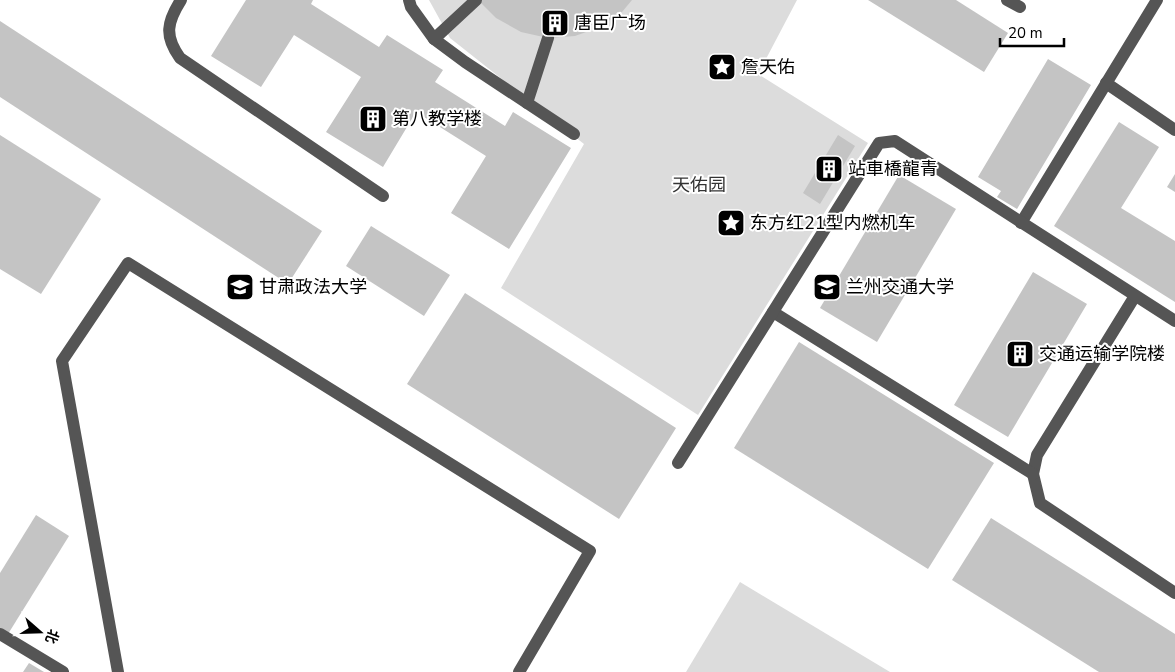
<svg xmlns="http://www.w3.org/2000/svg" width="1175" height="672" font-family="'Nunito Sans','Noto Sans SC',sans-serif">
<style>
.green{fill:#dcdcdc}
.building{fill:#c4c4c4}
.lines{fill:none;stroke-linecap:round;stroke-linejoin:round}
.minor{stroke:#555;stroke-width:12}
.labels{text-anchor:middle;stroke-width:4;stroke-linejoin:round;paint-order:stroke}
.poi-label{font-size:18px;fill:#000;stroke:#fff;text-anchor:start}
.park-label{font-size:18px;fill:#333;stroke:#fff}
</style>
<rect width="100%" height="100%" fill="#fff"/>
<g class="green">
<path d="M 429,0 L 797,0 L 758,74 L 868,143 L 698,415 L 501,288 L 584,144 L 450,38 Z"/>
<path d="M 740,582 L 890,672 L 686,672 Z"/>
</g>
<g class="building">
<path d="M 246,0 L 313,0 L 311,4 L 379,47 L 387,35 L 443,70 L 435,82 L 505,126 L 513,112 L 571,148 L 509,249 L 451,213 L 486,156 L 416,112 L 383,167 L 326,132 L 361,77 L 294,35 L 261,87 L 211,56 Z"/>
<path d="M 478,0 L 632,0 L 622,12 L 600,27 L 575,36 L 548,38 L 521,32 L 496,18 Z"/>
<path d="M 868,0 L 956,0 L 1008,33 L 984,72 Z"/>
<path d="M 0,21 L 322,231 L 288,284 L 0,97 Z"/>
<path d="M 1048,59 L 1091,85 L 1017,209 L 997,197 L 1001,191 L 978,177 Z"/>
<path d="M 1119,122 L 1159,147 L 1121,208 L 1175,241 L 1175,302 L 1054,226 Z"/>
<path d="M 0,135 L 101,199 L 41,294 L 0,269 Z"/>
<path d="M 838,135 L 855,146 L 820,204 L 803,193 Z"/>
<path d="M 1175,174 L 1175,192 L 1167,187 Z"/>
<path d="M 899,175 L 956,209 L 877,342 L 820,308 Z"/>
<path d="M 371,226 L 450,275 L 424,316 L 346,266 Z"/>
<path d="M 1033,272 L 1087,304 L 1008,437 L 954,405 Z"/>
<path d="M 465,293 L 676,428 L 619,519 L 407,384 Z"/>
<path d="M 799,342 L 994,463 L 928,569 L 734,448 Z"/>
<path d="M 36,515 L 69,536 L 8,634 L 0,629 L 0,573 Z"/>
<path d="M 991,518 L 1175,634 L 1175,672 L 1099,672 L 952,580 Z"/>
<path d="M 29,663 L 44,672 L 23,672 Z"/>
</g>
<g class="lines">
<g class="minor">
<path d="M 181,0 C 167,22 164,36 180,58 L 383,196"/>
<path d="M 409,0 L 411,7 L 434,39 L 465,62 L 574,134"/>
<path d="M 1007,0 L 1020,7"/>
<path d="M 434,39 L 476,0"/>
<path d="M 1106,83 L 1175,130"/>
<path d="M 527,103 L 548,38"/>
<path d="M 1021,223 L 1157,0"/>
<path d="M 1135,296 L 1037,455 L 1033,474 L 1040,503 L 1175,593"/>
<path d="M 773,312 L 1033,474"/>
<path d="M 678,463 L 879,143 L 895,141 L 1175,321"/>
<path d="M 0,634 L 63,672"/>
<path d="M 118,672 L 62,361 L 128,263 L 590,551 L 519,672"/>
</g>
</g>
<defs>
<symbol id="building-square" viewBox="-11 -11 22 22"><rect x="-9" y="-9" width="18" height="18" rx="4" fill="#000" stroke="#fff"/><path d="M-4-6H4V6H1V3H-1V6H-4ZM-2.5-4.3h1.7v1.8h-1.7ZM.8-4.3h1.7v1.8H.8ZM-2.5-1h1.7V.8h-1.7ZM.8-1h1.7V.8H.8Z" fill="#fff"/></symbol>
<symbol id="sight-square" viewBox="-11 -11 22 22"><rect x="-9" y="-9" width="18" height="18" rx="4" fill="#000" stroke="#fff"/><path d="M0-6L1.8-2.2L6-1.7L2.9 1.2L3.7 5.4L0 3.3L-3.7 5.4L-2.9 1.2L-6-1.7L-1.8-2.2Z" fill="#fff"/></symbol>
<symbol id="school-square" viewBox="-11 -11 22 22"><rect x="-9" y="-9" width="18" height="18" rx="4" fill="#000" stroke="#fff"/><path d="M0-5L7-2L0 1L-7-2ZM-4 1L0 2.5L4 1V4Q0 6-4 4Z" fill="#fff"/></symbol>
<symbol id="university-square" viewBox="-11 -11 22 22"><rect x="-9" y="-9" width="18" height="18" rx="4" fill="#000" stroke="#fff"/><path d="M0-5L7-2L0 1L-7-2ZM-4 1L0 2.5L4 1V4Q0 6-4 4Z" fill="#fff"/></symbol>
</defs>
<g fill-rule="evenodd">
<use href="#building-square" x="539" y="7" width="32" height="32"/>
<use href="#sight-square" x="706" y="51" width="32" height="32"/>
<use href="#building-square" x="357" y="103" width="32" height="32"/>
<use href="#building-square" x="813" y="153" width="32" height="32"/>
<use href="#sight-square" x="715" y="207" width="32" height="32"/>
<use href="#school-square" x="224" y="271" width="32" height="32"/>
<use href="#university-square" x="811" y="271" width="32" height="32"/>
<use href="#building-square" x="1004" y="338" width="32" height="32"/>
</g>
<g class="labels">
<g class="poi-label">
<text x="574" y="29">唐臣广场</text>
<text x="741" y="73">詹天佑</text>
<text x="392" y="125">第八教学楼</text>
<text x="848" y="175">站車橋龍青</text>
<text x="750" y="229">东方红21型内燃机车</text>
<text x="259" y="293">甘肃政法大学</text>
<text x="846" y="293">兰州交通大学</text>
<text x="1039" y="360">交通运输学院楼</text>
</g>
<g class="park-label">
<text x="699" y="191">天佑园</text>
</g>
</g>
<g transform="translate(40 632) rotate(110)" stroke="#ffffff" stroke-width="4" paint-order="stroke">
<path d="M0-4L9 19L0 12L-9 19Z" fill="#000000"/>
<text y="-8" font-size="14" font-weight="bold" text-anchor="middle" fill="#000000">北</text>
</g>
<path d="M1000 38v8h64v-8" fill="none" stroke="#000000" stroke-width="2.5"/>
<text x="1008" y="38" font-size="15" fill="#000000" stroke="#ffffff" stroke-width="4" paint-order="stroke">20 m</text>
</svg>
